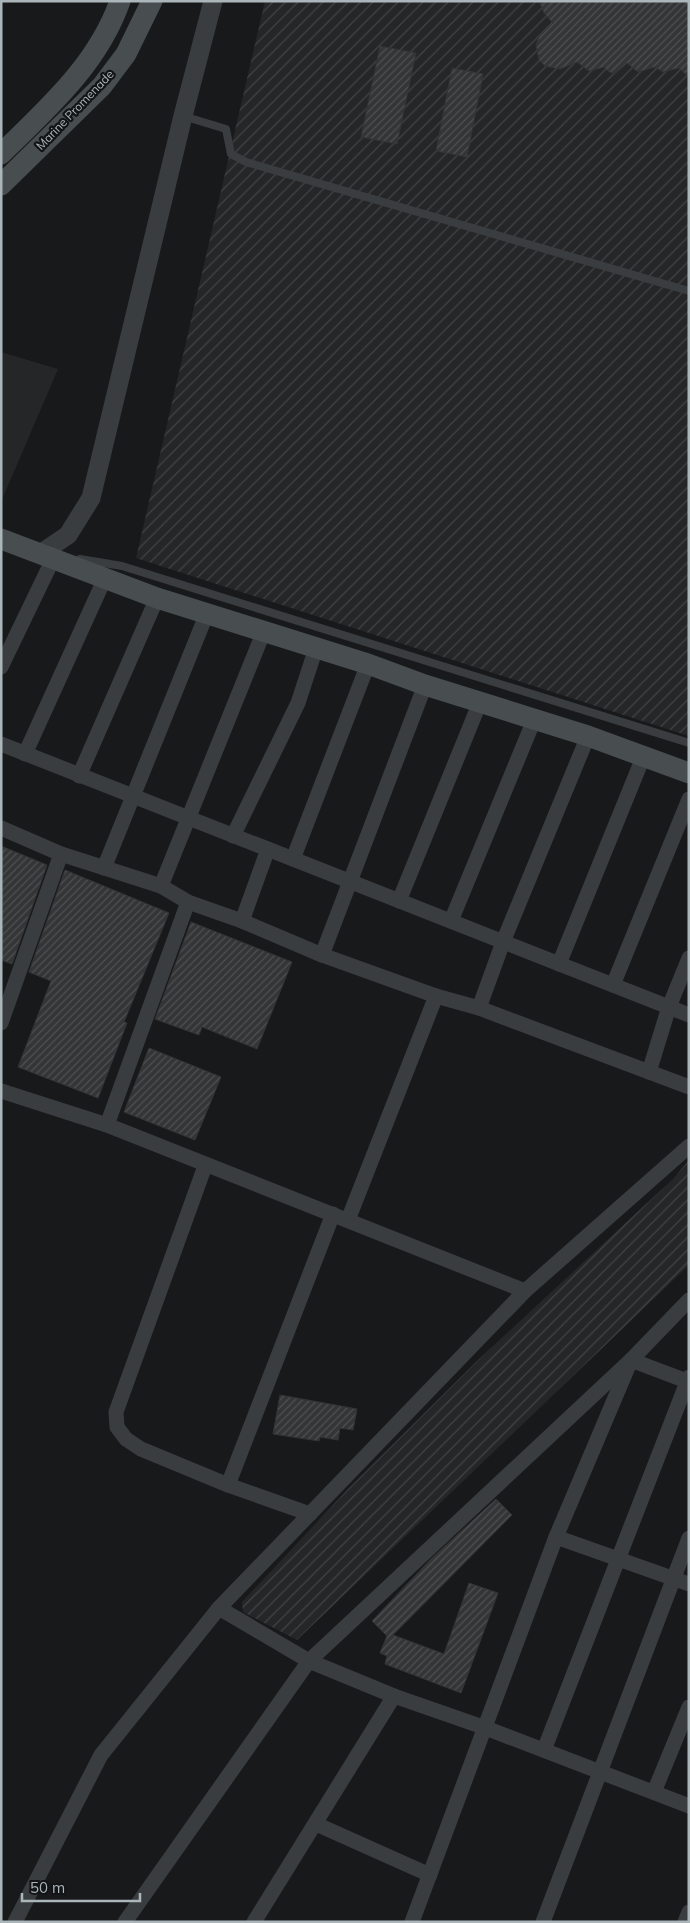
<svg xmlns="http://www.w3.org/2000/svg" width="690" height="1923" font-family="Mulish,sans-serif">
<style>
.built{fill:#252628}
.industrial{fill:url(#industrial-furrows)}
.building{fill:url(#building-hatch);stroke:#333436}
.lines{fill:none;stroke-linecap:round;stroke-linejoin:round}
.service{stroke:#3a3d3f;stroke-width:8}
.minor{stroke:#3a3d3f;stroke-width:15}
.tertiary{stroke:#3a3d3f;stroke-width:19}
.secondary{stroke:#484d4f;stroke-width:21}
.labels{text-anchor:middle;stroke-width:4.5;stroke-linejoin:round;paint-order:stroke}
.street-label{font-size:12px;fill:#abb6ba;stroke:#131416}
</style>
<defs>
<pattern id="industrial-furrows" width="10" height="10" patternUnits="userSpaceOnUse" patternTransform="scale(1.25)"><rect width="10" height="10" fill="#252628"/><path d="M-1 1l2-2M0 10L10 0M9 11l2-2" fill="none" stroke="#424345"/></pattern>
<pattern id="building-hatch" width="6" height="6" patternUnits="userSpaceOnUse" patternTransform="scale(1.25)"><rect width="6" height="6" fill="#343536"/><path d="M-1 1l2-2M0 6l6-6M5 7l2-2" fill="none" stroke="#4f5051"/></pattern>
</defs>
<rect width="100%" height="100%" fill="#18191b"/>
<path class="built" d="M 1,352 L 58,369 L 1,502 Z"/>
<g class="industrial">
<path d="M 265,1 L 689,1 L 689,736 L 136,558 Z"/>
<path d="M 689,1160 L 689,1265 L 297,1640 L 243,1612 L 242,1602 L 349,1488 L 478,1360 L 673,1179 Z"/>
</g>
<g class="building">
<path d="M 539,1 L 689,1 L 689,77 L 679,68 L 663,72 L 655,67 L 638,72 L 627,63 L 616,73 L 609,72 L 604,67 L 589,71 L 577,62 L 560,69 L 545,66 L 539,60 L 536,45 L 539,37 L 553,23 L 544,13 Z"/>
<path d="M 380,46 L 416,53 L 397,144 L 361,137 Z"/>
<path d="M 452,68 L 483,74 L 467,157 L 436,151 Z"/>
<path d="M 1,846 L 47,865 L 12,964 L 1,960 Z"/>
<path d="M 65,870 L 169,913 L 124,1022 L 127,1023 L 98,1098 L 18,1067 L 51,981 L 29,972 Z"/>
<path d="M 191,922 L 292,962 L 257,1049 L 202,1027 L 199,1035 L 155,1019 Z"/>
<path d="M 149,1048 L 221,1077 L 195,1140 L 124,1112 Z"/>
<path d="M 280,1395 L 357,1409 L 353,1430 L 340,1428 L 338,1440 L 320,1437 L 319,1441 L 273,1434 Z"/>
<path d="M 496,1499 L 512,1515 L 393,1635 L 444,1654 L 469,1583 L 498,1593 L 461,1693 L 385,1664 L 387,1656 L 380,1653 L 387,1636 L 372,1621 L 431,1559 Z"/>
</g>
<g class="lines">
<g class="service">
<path d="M 183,116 L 226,129 L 231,154 L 246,162 L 689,291"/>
<path d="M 80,559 L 122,566 L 689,743"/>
</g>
<g class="minor">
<path d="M 1,667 L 53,559"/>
<path d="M 1,744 L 689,1015"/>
<path d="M 25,754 L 105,578"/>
<path d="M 79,776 L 157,598"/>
<path d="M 1,828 L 61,854 L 161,886 L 188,902 L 242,921 L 322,955 L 436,996 L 479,1008 L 689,1087"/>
<path d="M 233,836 L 298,703 L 316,648"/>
<path d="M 293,859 L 368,664"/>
<path d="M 104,868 L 207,613"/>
<path d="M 161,886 L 264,631"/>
<path d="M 399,901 L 480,702"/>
<path d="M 242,921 L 268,849"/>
<path d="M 451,921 L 534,720"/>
<path d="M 322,955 L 425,685"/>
<path d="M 559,964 L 644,755"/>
<path d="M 613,985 L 689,799"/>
<path d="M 479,1008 L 503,942 L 588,736"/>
<path d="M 1,1023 L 61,854"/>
<path d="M 649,1072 L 669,1007 L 689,958"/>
<path d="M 1,1091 L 107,1125 L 525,1291"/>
<path d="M 107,1125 L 188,902"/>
<path d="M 205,1166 L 116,1412 L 117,1427 L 126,1439 L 141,1449 L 228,1485 L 310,1514"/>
<path d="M 348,1220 L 436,996"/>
<path d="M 228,1485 L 333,1214"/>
<path d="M 556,1537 L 689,1584"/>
<path d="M 219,1608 L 309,1661 L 394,1696 L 483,1727 L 689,1806"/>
<path d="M 544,1750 L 689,1377"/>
<path d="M 654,1792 L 689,1707"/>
<path d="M 316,1824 L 430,1875"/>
<path d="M 15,1922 L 101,1755 L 219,1608 L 525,1291 L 689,1146"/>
<path d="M 125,1922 L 309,1661 L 631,1360 L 689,1300"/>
<path d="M 254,1922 L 394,1696"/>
<path d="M 412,1922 L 556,1537 L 631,1360 L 689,1382"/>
<path d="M 543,1922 L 689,1538"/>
<path d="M 685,1922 L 689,1912"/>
</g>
<path class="tertiary" d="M 40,554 L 68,535 L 91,498 L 183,116 L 213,1"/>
<g class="secondary">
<path d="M 1,154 C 48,108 98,64 120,1"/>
<path d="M 1,185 L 102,86 L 126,54 L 152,1"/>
<path d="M 1,539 L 157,598 L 368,664 L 425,685 L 588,736 L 689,773"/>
</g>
</g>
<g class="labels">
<g class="street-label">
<text transform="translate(75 110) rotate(-46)" y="4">Marine Promenade</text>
</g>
</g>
<rect width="690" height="1923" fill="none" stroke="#abb6ba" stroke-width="5"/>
<path d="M22 1893v8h118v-8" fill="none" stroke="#abb6ba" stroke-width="2.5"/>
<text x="30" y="1893" font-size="15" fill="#abb6ba" stroke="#131416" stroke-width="4" paint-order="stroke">50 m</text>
</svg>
